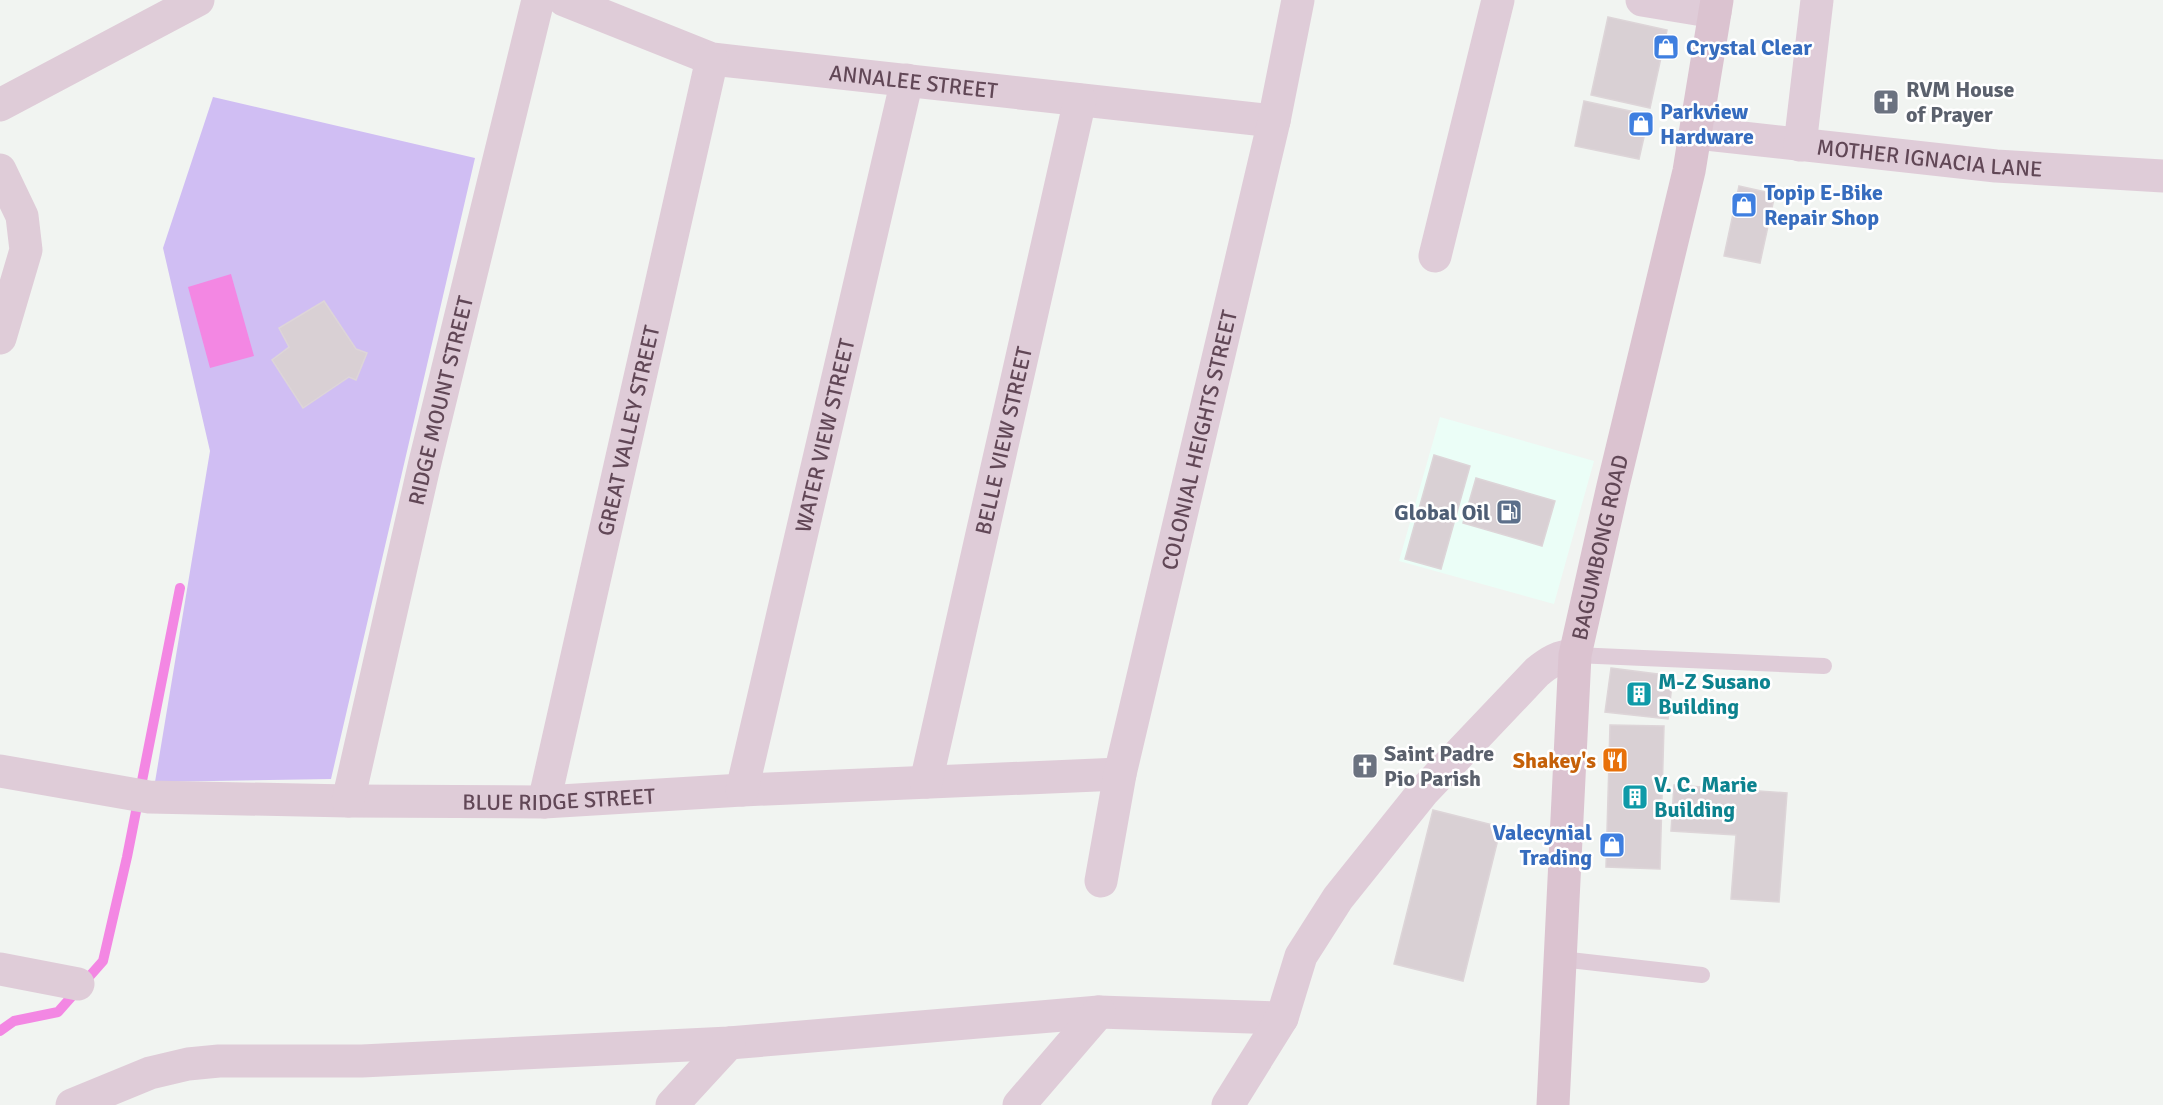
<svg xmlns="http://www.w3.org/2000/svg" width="2163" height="1105" font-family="Signika,sans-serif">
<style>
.commercial{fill:#ebfef7}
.green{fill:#d0bef3}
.water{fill:#f387e3}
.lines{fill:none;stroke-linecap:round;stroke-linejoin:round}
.stream{stroke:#f387e3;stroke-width:10}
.building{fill:#d9d0d4;stroke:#ddd5d8;stroke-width:1.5}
.lane{stroke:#dfccd8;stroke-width:16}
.street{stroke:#dfccd8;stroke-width:33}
.secondary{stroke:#dbc3d0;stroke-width:33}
.labels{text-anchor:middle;stroke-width:5;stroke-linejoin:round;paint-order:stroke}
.shop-label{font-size:22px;font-weight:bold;fill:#366cbe;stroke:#fff;text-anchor:start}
.street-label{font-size:22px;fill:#614756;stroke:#fff}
.worship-label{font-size:22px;font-weight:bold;fill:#5b616d;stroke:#fff;text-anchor:start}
.service-label{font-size:22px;font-weight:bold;fill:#4e5e75;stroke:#fff;text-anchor:end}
.culture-label{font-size:22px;font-weight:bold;fill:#0d838f;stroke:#fff;text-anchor:start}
.food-label{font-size:22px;font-weight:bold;fill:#c56008;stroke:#fff;text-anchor:end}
</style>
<rect width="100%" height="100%" fill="#f1f4f1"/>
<path class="commercial" d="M 1440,417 L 1594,461 L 1554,604 L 1399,561 Z"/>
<path class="green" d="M 213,97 L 475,158 L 331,779 L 155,782 L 210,451 L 163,248 Z"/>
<path class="water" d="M 231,274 L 254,356 L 210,368 L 188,287 Z"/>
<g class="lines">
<path class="stream" d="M 0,1031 L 14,1021 L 58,1012 L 103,961 L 127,857 L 180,588"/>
</g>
<g class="building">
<path d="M 1608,17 L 1667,30 L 1650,108 L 1591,95 Z"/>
<path d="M 1584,101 L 1649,115 L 1639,159 L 1575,146 Z"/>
<path d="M 1739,186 L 1775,194 L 1760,263 L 1724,256 Z"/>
<path d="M 324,301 L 356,349 L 367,353 L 356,380 L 349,377 L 303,408 L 272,360 L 289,347 L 279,328 Z"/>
<path d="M 1434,455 L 1470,466 L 1441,569 L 1405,559 Z"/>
<path d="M 1476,478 L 1555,501 L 1542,546 L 1463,523 Z"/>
<path d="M 1611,668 L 1673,676 L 1668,719 L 1605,712 Z"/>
<path d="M 1610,725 L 1664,726 L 1660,869 L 1606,867 Z"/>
<path d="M 1674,785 L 1787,793 L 1779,902 L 1731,899 L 1736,835 L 1671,831 Z"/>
<path d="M 1433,810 L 1501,827 L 1463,981 L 1394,964 Z"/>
</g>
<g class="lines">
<g class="lane">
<path d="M 1575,655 L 1824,666"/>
<path d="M 1561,959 L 1702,975"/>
</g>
<g class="street">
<path id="s1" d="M 564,0 L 712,59 L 1274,121"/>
<path d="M 1642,0 L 1715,12"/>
<path d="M 0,105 L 198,0"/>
<path id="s2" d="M 1697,133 L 1996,166 L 2163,176"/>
<path d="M 1800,145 L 1817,0"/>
<path d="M 0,170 L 22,216 L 26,250 L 0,338"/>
<path d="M 1435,256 L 1498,0"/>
<path id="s3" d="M 0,771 L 149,797 L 348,801 L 544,802 L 742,790 L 1120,774"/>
<path id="s4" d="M 926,782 L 1080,100"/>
<path id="s5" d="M 742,790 L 907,80"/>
<path id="s6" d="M 348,801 L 425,462 L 538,0"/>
<path id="s7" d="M 544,802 L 712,59"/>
<path id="s8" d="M 1101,881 L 1120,774 L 1274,121 L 1298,0"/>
<path d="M 0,969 L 78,984"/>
<path d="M 72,1105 L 150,1073 L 188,1064 L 219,1061 L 362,1061 L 729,1043 L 1099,1012 L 1282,1018"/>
<path d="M 672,1105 L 729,1043"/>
<path d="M 1019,1105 L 1099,1012"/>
<path d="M 1228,1105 L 1282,1018 L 1301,956 L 1338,898 L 1423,792 L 1537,672 C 1549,662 1559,656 1575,655"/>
</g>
<path class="secondary" id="s9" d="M 1553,1105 L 1575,655 L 1613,486 L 1689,171 L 1717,0"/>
</g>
<defs>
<symbol id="shop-square" viewBox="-11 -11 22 22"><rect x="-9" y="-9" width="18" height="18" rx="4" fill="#3f7fe0" stroke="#fff"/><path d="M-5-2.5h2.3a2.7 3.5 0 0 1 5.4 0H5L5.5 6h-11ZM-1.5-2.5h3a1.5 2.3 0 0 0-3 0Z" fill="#fff"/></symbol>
<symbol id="church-square" viewBox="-11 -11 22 22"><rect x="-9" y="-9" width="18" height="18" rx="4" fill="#6b7280" stroke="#fff"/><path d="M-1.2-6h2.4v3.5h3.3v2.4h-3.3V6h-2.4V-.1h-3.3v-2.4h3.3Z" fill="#fff"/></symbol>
<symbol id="fuel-square" viewBox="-11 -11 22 22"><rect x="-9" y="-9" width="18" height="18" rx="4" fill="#5c6f8a" stroke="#fff"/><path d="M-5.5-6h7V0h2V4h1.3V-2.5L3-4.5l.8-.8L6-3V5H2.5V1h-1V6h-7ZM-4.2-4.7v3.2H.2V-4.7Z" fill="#fff"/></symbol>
<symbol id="building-square" viewBox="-11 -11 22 22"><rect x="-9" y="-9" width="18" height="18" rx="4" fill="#0f9aa8" stroke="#fff"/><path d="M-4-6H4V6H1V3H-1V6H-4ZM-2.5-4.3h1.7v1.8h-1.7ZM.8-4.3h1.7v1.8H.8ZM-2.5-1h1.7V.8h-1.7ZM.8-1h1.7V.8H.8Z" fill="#fff"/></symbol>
<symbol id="restaurant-square" viewBox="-11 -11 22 22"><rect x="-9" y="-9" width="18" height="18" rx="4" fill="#e8710a" stroke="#fff"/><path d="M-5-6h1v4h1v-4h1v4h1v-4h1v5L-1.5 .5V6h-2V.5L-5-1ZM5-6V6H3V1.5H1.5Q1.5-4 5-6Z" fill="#fff"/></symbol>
</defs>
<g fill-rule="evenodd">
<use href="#shop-square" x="1651" y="32" width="30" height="30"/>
<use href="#church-square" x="1871" y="87" width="30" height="30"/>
<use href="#shop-square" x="1626" y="109" width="30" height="30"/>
<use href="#shop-square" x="1729" y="190" width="30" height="30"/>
<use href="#fuel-square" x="1494" y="497" width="30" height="30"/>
<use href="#building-square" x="1624" y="679" width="30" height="30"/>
<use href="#restaurant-square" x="1600" y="745" width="30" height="30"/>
<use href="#church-square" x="1350" y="751" width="30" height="30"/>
<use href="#building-square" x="1620" y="782" width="30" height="30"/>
<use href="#shop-square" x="1597" y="830" width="30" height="30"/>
</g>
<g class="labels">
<g class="shop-label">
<text x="1686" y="55">Crystal Clear</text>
<text x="1660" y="119">Parkview<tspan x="1660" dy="25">Hardware</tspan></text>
<text x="1764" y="200">Topip E-Bike<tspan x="1764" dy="25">Repair Shop</tspan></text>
<text x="1592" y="840" text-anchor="end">Valecynial<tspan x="1592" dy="25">Trading</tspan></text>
</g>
<g class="street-label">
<text dy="8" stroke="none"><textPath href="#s1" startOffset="362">ANNALEE STREET</textPath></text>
<text dy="8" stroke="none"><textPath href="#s2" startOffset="234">MOTHER IGNACIA LANE</textPath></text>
<text dy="8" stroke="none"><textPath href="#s6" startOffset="411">RIDGE MOUNT STREET</textPath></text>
<text dy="8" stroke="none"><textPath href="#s7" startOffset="381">GREAT VALLEY STREET</textPath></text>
<text dy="8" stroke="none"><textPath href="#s5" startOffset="364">WATER VIEW STREET</textPath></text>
<text dy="8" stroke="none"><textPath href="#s8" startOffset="452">COLONIAL HEIGHTS STREET</textPath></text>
<text dy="8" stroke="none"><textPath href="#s4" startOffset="350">BELLE VIEW STREET</textPath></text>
<text dy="8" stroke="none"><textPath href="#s9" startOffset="561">BAGUMBONG ROAD</textPath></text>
<text dy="8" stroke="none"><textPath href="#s3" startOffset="561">BLUE RIDGE STREET</textPath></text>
</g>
<g class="worship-label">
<text x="1906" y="97">RVM House<tspan x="1906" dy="25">of Prayer</tspan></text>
<text x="1384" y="761">Saint Padre<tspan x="1384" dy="25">Pio Parish</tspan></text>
</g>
<g class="service-label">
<text x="1490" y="520">Global Oil</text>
</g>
<g class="culture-label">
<text x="1658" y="689">M-Z Susano<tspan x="1658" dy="25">Building</tspan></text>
<text x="1654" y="792">V. C. Marie<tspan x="1654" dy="25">Building</tspan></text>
</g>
<g class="food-label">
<text x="1596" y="768">Shakey's</text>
</g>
</g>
</svg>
